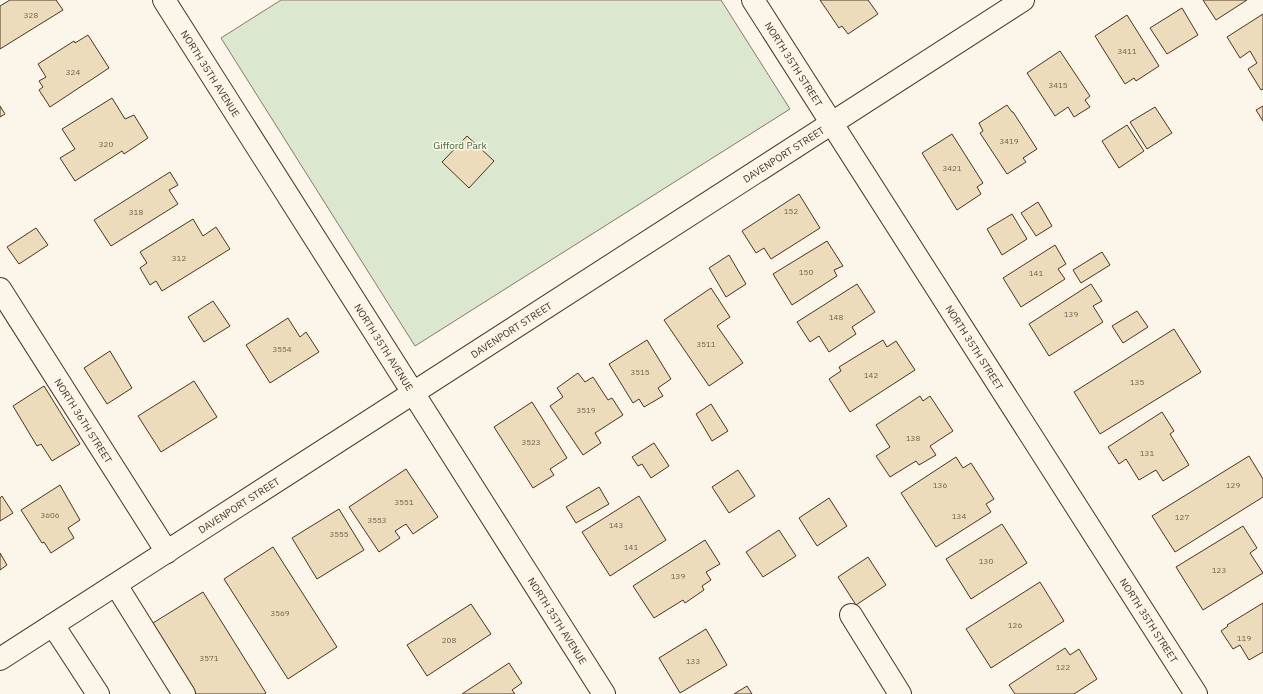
<svg xmlns="http://www.w3.org/2000/svg" width="1263" height="694" font-family="'IBM Plex Sans',sans-serif">
<style>
.green{fill:#dce7d0;stroke:#887966}
.building{fill:#ecdcbc;stroke:#4a3520}
.lines{fill:none;stroke-linecap:round;stroke-linejoin:round}
.minor-casing{stroke:#4a3520;stroke-width:24}
.minor{stroke:#fbf6e9;stroke-width:22}
.labels{text-anchor:middle;stroke-width:3;stroke-linejoin:round;paint-order:stroke}
.number-label{font-size:8px;fill:#725f47}
.street-label{font-size:10px;fill:#4a3520;stroke:#fbf6e9}
.park-label{font-size:10px;fill:#436837;stroke:#fbf6e9}
</style>
<rect width="100%" height="100%" fill="#fbf6e9"/>
<path class="green" d="M 281,0 L 721,0 L 790,109 L 415,346 L 221,38 Z"/>
<g class="building">
<path d="M 10,0 L 56,0 L 63,10 L 0,49 L 0,6 Z"/>
<path d="M 820,0 L 868,0 L 878,14 L 848,34 L 842,26 L 839,28 Z"/>
<path d="M 1203,0 L 1247,0 L 1216,20 Z"/>
<path d="M 1182,8 L 1198,35 L 1167,54 L 1150,28 Z"/>
<path d="M 1263,14 L 1263,89 L 1261,90 L 1248,69 L 1257,63 L 1250,51 L 1240,58 L 1227,37 Z"/>
<path d="M 1127,15 L 1159,66 L 1136,81 L 1134,78 L 1125,84 L 1095,36 Z"/>
<path d="M 88,35 L 109,68 L 50,107 L 39,90 L 43,87 L 39,81 L 46,77 L 38,64 L 74,41 L 75,43 Z"/>
<path d="M 1060,51 L 1090,96 L 1085,100 L 1090,107 L 1074,117 L 1068,107 L 1055,116 L 1027,73 Z"/>
<path d="M 112,98 L 125,119 L 134,115 L 148,138 L 124,154 L 122,151 L 75,181 L 60,158 L 75,149 L 62,129 Z"/>
<path d="M 1007,105 L 1012,112 L 1013,112 L 1037,149 L 1023,158 L 1026,162 L 1007,174 L 980,133 L 983,131 L 979,123 Z"/>
<path d="M 0,106 L 5,114 L 0,117 Z"/>
<path d="M 1263,106 L 1263,121 L 1256,110 Z"/>
<path d="M 1155,107 L 1172,133 L 1147,149 L 1130,122 Z"/>
<path d="M 1127,125 L 1144,151 L 1119,168 L 1102,141 Z"/>
<path d="M 952,134 L 983,183 L 977,187 L 981,194 L 957,210 L 922,153 Z"/>
<path d="M 467,136 L 494,161 L 469,188 L 442,162 Z"/>
<path d="M 170,172 L 178,185 L 169,190 L 178,204 L 111,246 L 94,220 Z"/>
<path d="M 799,194 L 820,228 L 771,259 L 764,248 L 756,253 L 742,231 Z"/>
<path d="M 1038,202 L 1052,226 L 1036,236 L 1021,213 Z"/>
<path d="M 1012,214 L 1027,239 L 1002,255 L 987,229 Z"/>
<path d="M 193,219 L 203,236 L 216,227 L 230,249 L 162,291 L 156,281 L 150,285 L 140,268 L 147,263 L 140,252 Z"/>
<path d="M 36,228 L 48,245 L 19,264 L 7,247 Z"/>
<path d="M 827,241 L 843,266 L 834,270 L 837,276 L 792,305 L 773,274 Z"/>
<path d="M 1055,245 L 1066,264 L 1058,269 L 1065,279 L 1021,307 L 1003,278 Z"/>
<path d="M 1102,252 L 1110,265 L 1081,283 L 1073,270 Z"/>
<path d="M 729,255 L 746,284 L 726,297 L 709,268 Z"/>
<path d="M 857,284 L 875,312 L 852,327 L 856,334 L 829,352 L 819,336 L 810,342 L 797,322 Z"/>
<path d="M 1091,284 L 1102,301 L 1093,306 L 1103,322 L 1049,356 L 1029,324 Z"/>
<path d="M 711,288 L 730,317 L 717,326 L 743,363 L 709,386 L 664,320 Z"/>
<path d="M 213,301 L 230,326 L 204,342 L 188,317 Z"/>
<path d="M 1137,311 L 1148,327 L 1123,343 L 1112,326 Z"/>
<path d="M 288,318 L 300,337 L 306,332 L 319,352 L 270,383 L 246,345 Z"/>
<path d="M 1174,329 L 1201,372 L 1100,434 L 1074,392 Z"/>
<path d="M 647,340 L 671,379 L 658,388 L 663,396 L 644,407 L 639,399 L 633,403 L 609,364 Z"/>
<path d="M 883,340 L 887,347 L 896,341 L 915,370 L 850,412 L 829,379 L 841,371 L 839,367 Z"/>
<path d="M 110,351 L 132,388 L 107,404 L 84,368 Z"/>
<path d="M 578,373 L 585,382 L 593,377 L 608,400 L 612,398 L 623,415 L 595,433 L 601,443 L 583,455 L 550,406 L 563,397 L 557,388 Z"/>
<path d="M 194,381 L 217,417 L 161,452 L 138,416 Z"/>
<path d="M 44,386 L 80,444 L 52,461 L 41,444 L 37,446 L 13,406 Z"/>
<path d="M 920,396 L 923,401 L 930,396 L 953,431 L 930,446 L 936,455 L 919,465 L 916,461 L 890,477 L 876,456 L 890,447 L 876,425 Z"/>
<path d="M 532,402 L 567,458 L 550,469 L 554,475 L 533,488 L 494,427 Z"/>
<path d="M 711,404 L 728,431 L 712,441 L 696,414 Z"/>
<path d="M 1162,412 L 1174,431 L 1170,434 L 1189,465 L 1163,481 L 1156,470 L 1139,480 L 1126,459 L 1119,464 L 1108,447 Z"/>
<path d="M 654,443 L 669,466 L 651,478 L 642,464 L 638,466 L 632,457 Z"/>
<path d="M 1249,456 L 1263,479 L 1263,497 L 1175,552 L 1152,516 Z"/>
<path d="M 956,457 L 963,468 L 971,463 L 994,499 L 986,504 L 991,512 L 936,547 L 901,493 Z"/>
<path d="M 406,469 L 438,517 L 413,534 L 406,524 L 395,531 L 400,538 L 379,552 L 349,507 Z"/>
<path d="M 738,470 L 755,496 L 729,513 L 712,487 Z"/>
<path d="M 60,485 L 80,520 L 68,528 L 74,538 L 51,553 L 44,542 L 42,543 L 21,510 Z"/>
<path d="M 599,487 L 609,504 L 576,523 L 566,507 Z"/>
<path d="M 2,496 L 13,513 L 0,521 L 0,498 Z"/>
<path d="M 639,496 L 666,540 L 610,576 L 582,532 Z"/>
<path d="M 829,498 L 847,526 L 817,546 L 799,518 Z"/>
<path d="M 339,509 L 364,550 L 317,579 L 292,538 Z"/>
<path d="M 1002,524 L 1027,563 L 971,599 L 946,559 Z"/>
<path d="M 1243,526 L 1257,548 L 1250,553 L 1263,573 L 1203,610 L 1176,567 Z"/>
<path d="M 779,530 L 796,556 L 763,577 L 746,552 Z"/>
<path d="M 705,540 L 720,564 L 706,572 L 711,580 L 702,586 L 704,590 L 685,603 L 683,600 L 654,618 L 633,586 Z"/>
<path d="M 273,547 L 337,647 L 288,679 L 224,579 Z"/>
<path d="M 0,553 L 7,565 L 0,570 Z"/>
<path d="M 868,557 L 886,585 L 856,605 L 838,577 Z"/>
<path d="M 1040,582 L 1064,621 L 991,668 L 966,629 Z"/>
<path d="M 203,592 L 266,693 L 264,694 L 196,694 L 153,623 Z"/>
<path d="M 1263,603 L 1263,652 L 1249,660 L 1240,645 L 1233,649 L 1221,631 L 1228,626 L 1227,625 Z"/>
<path d="M 471,604 L 491,634 L 427,676 L 407,645 Z"/>
<path d="M 706,629 L 727,665 L 680,693 L 659,658 Z"/>
<path d="M 1065,648 L 1070,655 L 1079,649 L 1097,679 L 1074,694 L 1015,694 L 1009,685 Z"/>
<path d="M 509,663 L 522,683 L 512,690 L 515,694 L 462,694 Z"/>
<path d="M 747,686 L 752,694 L 734,694 Z"/>
</g>
<g class="lines">
<defs>
<g id="minor">
<path id="s1" d="M 164,0 L 604,694"/>
<path id="s2" d="M 753,0 L 1196,694"/>
<path id="s3" d="M 0,289 L 167,552"/>
<path d="M 116,585 L 184,694"/>
<path d="M 851,615 L 900,694"/>
<path d="M 53,625 L 98,694"/>
<path id="s4" d="M 0,659 L 1023,0"/>
</g>
</defs>
<use href="#minor" class="minor-casing"/>
<use href="#minor" class="minor"/>
</g>
<g class="labels">
<g class="number-label">
<text x="31" y="18">328</text>
<text x="1127" y="54">3411</text>
<text x="73" y="75">324</text>
<text x="1058" y="88">3415</text>
<text x="1009" y="144">3419</text>
<text x="106" y="147">320</text>
<text x="952" y="171">3421</text>
<text x="791" y="214">152</text>
<text x="136" y="215">318</text>
<text x="179" y="261">312</text>
<text x="806" y="275">150</text>
<text x="1036" y="276">141</text>
<text x="1071" y="317">139</text>
<text x="836" y="320">148</text>
<text x="706" y="347">3511</text>
<text x="282" y="352">3554</text>
<text x="640" y="375">3515</text>
<text x="871" y="378">142</text>
<text x="1137" y="385">135</text>
<text x="586" y="413">3519</text>
<text x="913" y="441">138</text>
<text x="531" y="445">3523</text>
<text x="1147" y="456">131</text>
<text x="940" y="488">136</text>
<text x="1233" y="488">129</text>
<text x="404" y="505">3551</text>
<text x="50" y="518">3606</text>
<text x="959" y="519">134</text>
<text x="1182" y="520">127</text>
<text x="377" y="523">3553</text>
<text x="616" y="528">143</text>
<text x="339" y="537">3555</text>
<text x="631" y="550">141</text>
<text x="986" y="564">130</text>
<text x="1219" y="573">123</text>
<text x="678" y="579">139</text>
<text x="280" y="616">3569</text>
<text x="1015" y="628">126</text>
<text x="1244" y="641">119</text>
<text x="449" y="643">208</text>
<text x="209" y="661">3571</text>
<text x="693" y="664">133</text>
<text x="1063" y="670">122</text>
</g>
<g class="street-label">
<text dy="4" stroke="none"><textPath href="#s2" startOffset="76">NORTH 35TH STREET</textPath></text>
<text dy="4" stroke="none"><textPath href="#s1" startOffset="87">NORTH 35TH AVENUE</textPath></text>
<text dy="4" stroke="none"><textPath href="#s4" startOffset="932">DAVENPORT STREET</textPath></text>
<text dy="4" stroke="none"><textPath href="#s4" startOffset="608">DAVENPORT STREET</textPath></text>
<text dy="4" stroke="none"><textPath href="#s1" startOffset="411">NORTH 35TH AVENUE</textPath></text>
<text dy="4" stroke="none"><textPath href="#s2" startOffset="412">NORTH 35TH STREET</textPath></text>
<text dy="4" stroke="none"><textPath href="#s3" startOffset="156">NORTH 36TH STREET</textPath></text>
<text dy="4" stroke="none"><textPath href="#s4" startOffset="284">DAVENPORT STREET</textPath></text>
<text dy="4" stroke="none"><textPath href="#s2" startOffset="736">NORTH 35TH STREET</textPath></text>
<text dy="4" stroke="none"><textPath href="#s1" startOffset="735">NORTH 35TH AVENUE</textPath></text>
</g>
<g class="park-label">
<text x="460" y="149">Gifford Park</text>
</g>
</g>
</svg>
